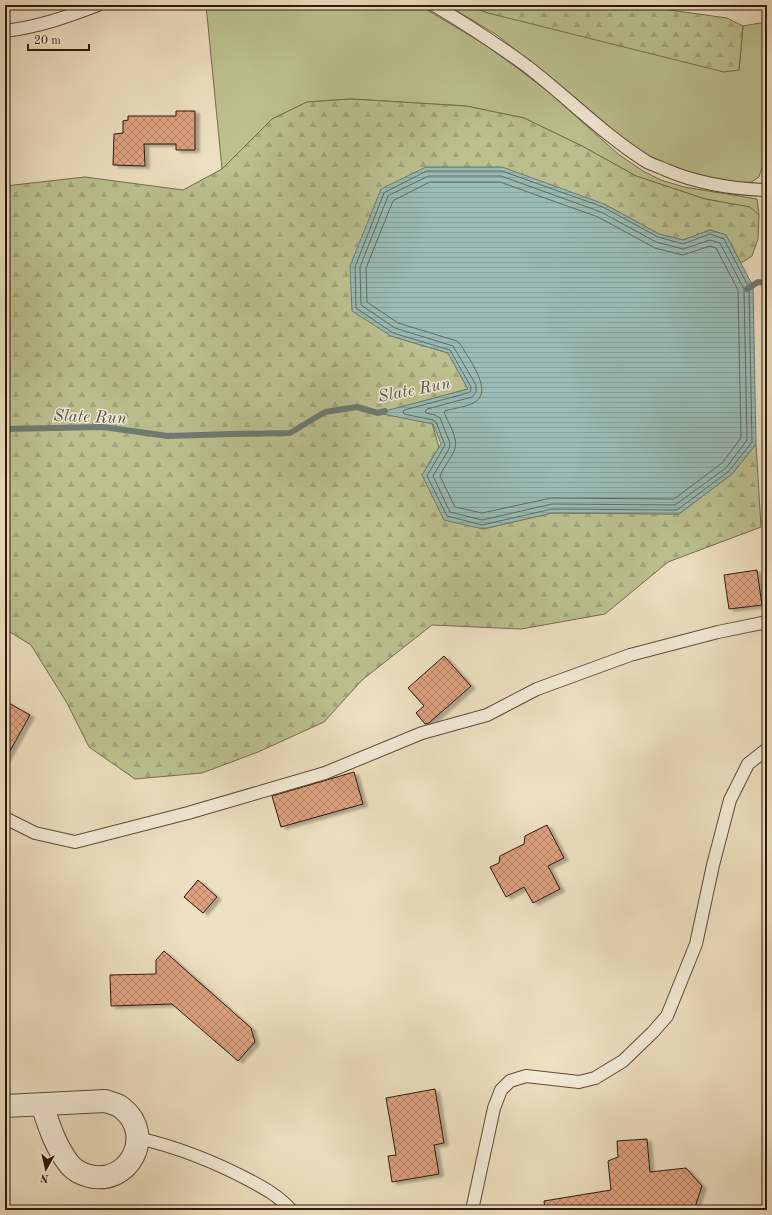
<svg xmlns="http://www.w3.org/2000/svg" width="772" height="1215" font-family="'Old Standard TT',serif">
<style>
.green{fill:#bcc190;stroke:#746d4d}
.forest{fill:url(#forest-firs);stroke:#746d4d}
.water{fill:url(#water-rules);stroke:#6e7b71}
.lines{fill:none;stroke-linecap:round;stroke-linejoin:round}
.shore{stroke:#636b60;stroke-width:1}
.stream{stroke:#6e7b71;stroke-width:6}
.building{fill:url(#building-cross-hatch);stroke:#2d190a;filter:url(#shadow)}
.lane-casing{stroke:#5d4b38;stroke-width:14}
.street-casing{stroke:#5d4b38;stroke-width:24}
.lane{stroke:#f3ebd7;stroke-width:12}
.street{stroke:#f3ebd7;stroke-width:22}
.labels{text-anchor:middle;stroke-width:3;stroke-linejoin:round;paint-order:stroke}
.water-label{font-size:17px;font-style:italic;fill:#535246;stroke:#f3ebd7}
</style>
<defs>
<pattern id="forest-firs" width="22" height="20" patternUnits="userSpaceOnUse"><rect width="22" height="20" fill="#bcc190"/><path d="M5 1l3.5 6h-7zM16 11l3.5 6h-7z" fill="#a2a57b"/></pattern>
<pattern id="water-rules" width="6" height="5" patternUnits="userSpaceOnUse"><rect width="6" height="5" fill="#99bdb6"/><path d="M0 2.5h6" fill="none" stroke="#84a29b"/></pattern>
<pattern id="building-cross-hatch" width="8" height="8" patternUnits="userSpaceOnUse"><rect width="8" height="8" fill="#dea281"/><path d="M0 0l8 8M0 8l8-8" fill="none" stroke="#b48368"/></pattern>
<filter id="shadow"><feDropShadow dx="4.5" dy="2.5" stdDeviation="1" flood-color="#0004"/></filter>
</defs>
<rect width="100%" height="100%" fill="#ede0c1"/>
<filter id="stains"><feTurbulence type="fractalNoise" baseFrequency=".005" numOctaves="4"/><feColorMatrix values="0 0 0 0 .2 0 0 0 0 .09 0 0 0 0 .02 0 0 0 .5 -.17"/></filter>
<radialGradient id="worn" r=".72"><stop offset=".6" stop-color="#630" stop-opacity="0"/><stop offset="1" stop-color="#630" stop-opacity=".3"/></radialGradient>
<g class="green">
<path d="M 206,5 L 419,5 L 484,44 L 520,70 L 551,94 L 618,154 L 643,171 L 661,180 L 684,187 L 757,199 L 759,215 L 749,207 L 705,199 L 636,176 L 582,146 L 524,118 L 466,106 L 351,99 L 307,102 L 272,119 L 222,169 Z"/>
<path d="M 447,5 L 467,5 L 488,13 L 739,70 L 743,26 L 766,22 L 764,161 L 759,177 L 750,183 L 727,182 L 688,175 L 660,164 L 635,148 L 560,85 L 497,35 Z"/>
</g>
<g class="forest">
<path d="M 467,5 L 634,5 L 727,18 L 743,26 L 739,70 L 724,72 L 488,13 Z"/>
<path d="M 351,99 L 466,106 L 524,118 L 582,146 L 636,176 L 705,199 L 750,207 L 759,215 L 758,239 L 752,256 L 741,263 L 726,235 L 710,230 L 683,240 L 659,234 L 604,204 L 391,336 L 448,353 L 468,389 L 379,413 L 432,423 L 439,447 L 422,475 L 483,529 L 552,513 L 679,514 L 732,474 L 756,444 L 761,527 L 668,562 L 605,614 L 521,629 L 432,625 L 362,680 L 324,722 L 258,752 L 202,773 L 135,779 L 89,747 L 67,703 L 31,645 L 5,629 L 5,186 L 85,177 L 183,190 L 222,169 L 272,119 L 307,102 Z"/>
</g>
<path class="water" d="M 426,167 L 502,167 L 604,204 L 659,234 L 683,240 L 710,230 L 726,235 L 753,286 L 756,444 L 732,474 L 679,514 L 552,513 L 483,529 L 444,520 L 422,475 L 441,444 L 433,424 L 378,413 L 468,389 L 448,353 L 391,336 L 352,311 L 350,266 L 381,189 Z"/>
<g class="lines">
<g class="shore">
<path d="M 427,171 L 502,171 L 603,207 L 658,237 L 683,244 L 710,234 L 724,239 L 749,288 L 752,442 L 729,471 L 677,510 L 552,509 L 482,525 L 447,516 L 427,476 L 445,445 L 436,422 L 433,420 L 404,414 L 403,412 L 404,410 L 468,393 L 471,391 L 471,387 L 450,350 L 393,333 L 356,308 L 355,267 L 384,193 Z"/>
<path d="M 429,176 L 501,176 L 601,212 L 656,242 L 683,249 L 710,240 L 720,243 L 744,289 L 747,440 L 726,468 L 675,505 L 552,504 L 482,520 L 450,512 L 433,476 L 449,449 L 450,443 L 440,418 L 435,415 L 426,413 L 425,411 L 427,409 L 472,397 L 476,392 L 476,385 L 453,346 L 395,328 L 361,305 L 360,267 L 388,196 Z"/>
<path d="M 430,182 L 500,182 L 598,217 L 655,248 L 683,255 L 710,246 L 716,248 L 738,290 L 741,438 L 722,463 L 674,499 L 551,498 L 482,513 L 455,507 L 440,476 C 443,468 450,460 454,451 C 460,440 448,423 444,412 L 445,411 C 454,408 467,407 475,402 C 494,391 468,358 461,345 L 457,341 L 398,323 L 367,302 L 366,268 L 393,201 Z"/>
</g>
<g class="stream">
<path d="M 747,289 L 758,282 L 767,283"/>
<path d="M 5,429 L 103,427 L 168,436 L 233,434 L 290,433 L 325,412 L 357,407 L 378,413 L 385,411"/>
</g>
</g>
<g class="building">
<path d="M 176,111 L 195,111 L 195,150 L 176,150 L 176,144 L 144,144 L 145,166 L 113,165 L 114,134 L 123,133 L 123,121 L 128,120 L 128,116 L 176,116 Z"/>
<path d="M 757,570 L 762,605 L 729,609 L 724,575 Z"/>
<path d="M 444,656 L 471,686 L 429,723 L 425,724 L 416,713 L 424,706 L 408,688 Z"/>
<path d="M 5,701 L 30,715 L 5,760 Z"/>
<path d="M 354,772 L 363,804 L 281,827 L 272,796 Z"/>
<path d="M 547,825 L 564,858 L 548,866 L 560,889 L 533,903 L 524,887 L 506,897 L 490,867 L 499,863 L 500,856 L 524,844 L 525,836 Z"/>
<path d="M 198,880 L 217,897 L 203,913 L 184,897 Z"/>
<path d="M 164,951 L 251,1028 L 255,1042 L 238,1061 L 172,1004 L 111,1006 L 110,975 L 156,974 L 156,960 Z"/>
<path d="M 435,1089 L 444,1143 L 434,1145 L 439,1174 L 392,1182 L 388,1156 L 396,1155 L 386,1098 Z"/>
<path d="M 647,1139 L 650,1172 L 686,1168 L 702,1186 L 695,1207 L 679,1210 L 545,1210 L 544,1201 L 611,1190 L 608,1161 L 618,1157 L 617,1141 Z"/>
</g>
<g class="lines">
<defs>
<g id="lane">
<path d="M 434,5 C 466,24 498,45 528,67 C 568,98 604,135 647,162 C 653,165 660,167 666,170 C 699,184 732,189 767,190"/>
<path d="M 5,31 C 38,27 67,17 98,5"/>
<path d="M 5,818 L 35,833 L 75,842 L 188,813 L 325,773 L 422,733 L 487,715 L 537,689 L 630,655 L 718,632 L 767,622"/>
<path d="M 138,1138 C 177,1147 213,1161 249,1180 C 264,1188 279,1196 291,1210"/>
<path d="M 472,1210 L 494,1108 L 501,1090 L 510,1081 L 526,1076 L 579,1082 L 595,1078 L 623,1061 L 653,1032 L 667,1016 L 696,944 L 713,865 L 730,800 L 748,764 L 767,749"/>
</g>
<path id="street" d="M 5,1106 L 105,1101 C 111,1103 117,1104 122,1108 C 156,1135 129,1186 89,1176 C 82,1174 75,1171 70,1165 C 56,1148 49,1126 42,1105"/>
</defs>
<use href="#lane" class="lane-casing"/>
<use href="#street" class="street-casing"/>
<use href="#lane" class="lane"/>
<use href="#street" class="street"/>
</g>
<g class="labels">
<g class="water-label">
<text transform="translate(414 389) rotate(-11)" y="6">Slate Run</text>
<text transform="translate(90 416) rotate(2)" y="6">Slate Run</text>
</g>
</g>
<rect width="772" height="1215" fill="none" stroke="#ede0c1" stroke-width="20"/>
<rect x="6" y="6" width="760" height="1203" fill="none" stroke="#2d190a" stroke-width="2"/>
<rect x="10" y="10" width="752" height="1195" fill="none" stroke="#2d190a"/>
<g transform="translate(46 1169) rotate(188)" stroke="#f3ebd7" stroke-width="3" paint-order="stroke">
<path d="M0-3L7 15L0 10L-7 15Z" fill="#2d190a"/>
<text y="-6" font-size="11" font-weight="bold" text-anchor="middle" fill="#2d190a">N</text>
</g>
<path d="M28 44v6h61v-6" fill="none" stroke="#2d190a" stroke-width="2"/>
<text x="34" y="44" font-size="12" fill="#2d190a" stroke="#f3ebd7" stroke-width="3" paint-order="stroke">20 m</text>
<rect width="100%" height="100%" filter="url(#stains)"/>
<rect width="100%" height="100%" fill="url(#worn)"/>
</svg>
